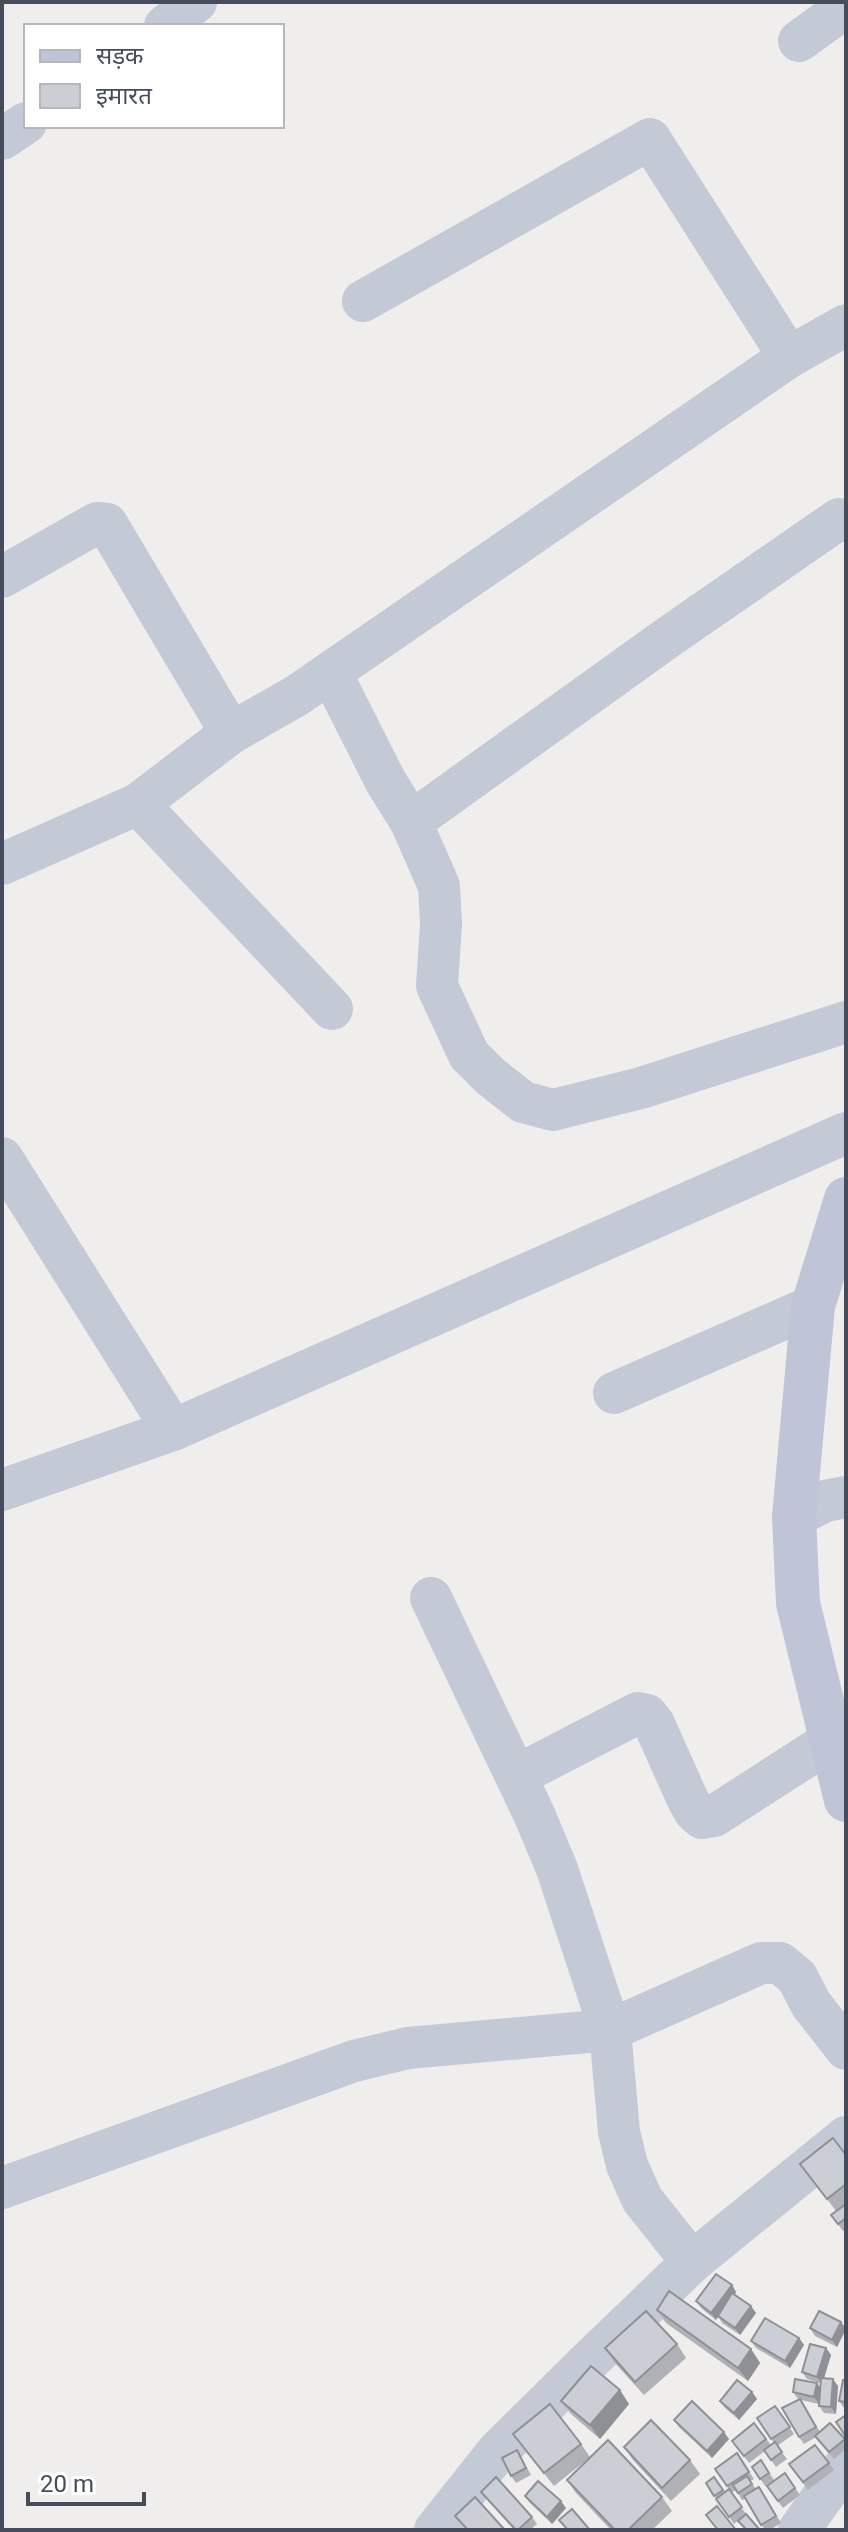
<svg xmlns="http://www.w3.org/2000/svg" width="848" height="2532" font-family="Roboto,'Noto Sans Devanagari',sans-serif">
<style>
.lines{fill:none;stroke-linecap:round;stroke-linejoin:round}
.street{stroke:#c3c9d5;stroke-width:42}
.secondary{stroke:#bfc5d7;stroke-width:44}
.wall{fill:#afb1b7}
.shaded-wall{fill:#8f9095}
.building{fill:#ccced5;stroke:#8f9095;stroke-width:2}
</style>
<rect width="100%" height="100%" fill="#f0eeed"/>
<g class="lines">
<g class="street">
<path d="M 165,26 L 196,2"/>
<path d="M 799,41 L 846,7"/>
<path d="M 2,139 L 26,123"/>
<path d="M 363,301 L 650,139 L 789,357"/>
<path d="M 2,577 L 97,523 L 107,524 L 231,733"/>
<path d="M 331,673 L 386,782 L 411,822 L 439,886 L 441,924 L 437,986 L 469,1055 L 490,1076 L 523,1102 L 553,1110 L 641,1088 L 846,1022"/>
<path d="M 138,804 L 332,1009"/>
<path d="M 411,822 L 667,638 L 839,519 L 846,521"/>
<path d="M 2,864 L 138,804 L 231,733 L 296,696 L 789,357 L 846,325"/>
<path d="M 2,1158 L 173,1430"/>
<path d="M 614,1393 L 813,1306"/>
<path d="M 2,1490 L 173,1430 L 846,1133"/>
<path d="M 794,1517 L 825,1501 L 846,1497"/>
<path d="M 431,1598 L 534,1814 L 557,1869 L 610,2030 L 619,2132 L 627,2165 L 642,2199 L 692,2262"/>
<path d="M 516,1776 L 638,1713 L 647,1715 L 654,1724 L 688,1800 L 695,1812 L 702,1818 L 714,1816 L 832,1740"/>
<path d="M 2,2188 L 354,2061 L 408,2048 L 610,2030 L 761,1963 L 780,1963 L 797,1977 L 811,2004 L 846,2049"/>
<path d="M 435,2530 L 497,2452 L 586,2364 L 692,2262 L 846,2137"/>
<path d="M 799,2530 L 846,2464"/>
</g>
<path class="secondary" d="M 846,1199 L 813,1306 L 794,1517 L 798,1603 L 846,1800"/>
</g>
<g class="wall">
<path d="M 846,2155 L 846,2229 L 843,2231 L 831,2215 L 836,2211 L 800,2164 Z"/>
<path d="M 732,2285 L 736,2292 L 735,2295 L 756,2313 L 740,2335 L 722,2323 L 718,2316 L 716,2320 L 701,2308 L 696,2301 Z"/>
<path d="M 657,2310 L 751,2349 L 760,2363 L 748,2381 L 666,2323 Z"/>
<path d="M 841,2322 L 846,2329 L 837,2347 L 815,2336 L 810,2328 Z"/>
<path d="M 799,2338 L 804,2345 L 790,2368 L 756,2348 L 751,2341 Z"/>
<path d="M 677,2344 L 686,2358 L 644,2395 L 614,2362 L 605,2348 Z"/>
<path d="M 826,2348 L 831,2355 L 824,2379 L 838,2386 L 836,2414 L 824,2413 L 819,2406 L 819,2404 L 801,2400 L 820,2432 L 830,2423 L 846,2441 L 846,2449 L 834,2459 L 816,2437 L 804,2444 L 799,2437 L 798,2399 L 793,2392 L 820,2388 L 820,2383 L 807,2379 L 802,2372 Z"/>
<path d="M 846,2381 L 846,2409 L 844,2408 L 839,2401 Z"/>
<path d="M 752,2392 L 757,2399 L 739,2420 L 725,2408 L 720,2401 Z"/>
<path d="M 561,2401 L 629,2404 L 600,2439 L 571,2414 Z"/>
<path d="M 775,2406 L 794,2434 L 777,2446 L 787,2459 L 776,2467 L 765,2451 L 749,2463 L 732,2441 L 754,2423 L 771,2445 L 774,2443 L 757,2418 Z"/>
<path d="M 674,2420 L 729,2439 L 712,2458 L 679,2427 Z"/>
<path d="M 513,2434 L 581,2444 L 590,2457 L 662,2497 L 672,2511 L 652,2530 L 611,2530 L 576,2493 L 567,2480 L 589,2458 L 554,2486 Z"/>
<path d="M 815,2445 L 834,2470 L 808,2490 L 789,2464 Z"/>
<path d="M 624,2447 L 690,2460 L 700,2474 L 671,2501 L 633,2460 Z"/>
<path d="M 517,2450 L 531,2475 L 516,2483 L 511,2476 Z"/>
<path d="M 737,2453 L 754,2479 L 750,2481 L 756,2489 L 764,2494 L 781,2523 L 770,2530 L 765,2530 L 745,2499 L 742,2500 L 736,2490 L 731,2493 L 746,2514 L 734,2524 L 706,2483 L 714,2477 L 725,2492 L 731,2492 L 715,2469 Z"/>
<path d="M 761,2460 L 774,2480 L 765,2486 L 752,2467 Z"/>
<path d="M 785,2473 L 800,2495 L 783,2508 L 767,2486 Z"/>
<path d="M 481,2492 L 532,2517 L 537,2524 L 530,2530 L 514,2530 Z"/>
<path d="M 525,2496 L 566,2508 L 552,2524 L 530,2503 Z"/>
</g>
<g class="shaded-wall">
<path d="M 732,2285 L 736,2292 L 716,2320 L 711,2313 Z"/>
<path d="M 751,2306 L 756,2313 L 740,2335 L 735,2328 Z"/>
<path d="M 841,2322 L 846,2329 L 837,2347 L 832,2340 Z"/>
<path d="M 799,2338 L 804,2345 L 790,2368 L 785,2361 Z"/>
<path d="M 826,2348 L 831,2355 L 822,2384 L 817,2377 Z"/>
<path d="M 751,2349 L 760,2363 L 748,2381 L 738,2368 Z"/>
<path d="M 833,2379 L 838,2386 L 836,2414 L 831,2407 Z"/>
<path d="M 817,2383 L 822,2390 L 819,2404 L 814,2397 Z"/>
<path d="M 620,2390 L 629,2404 L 600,2439 L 590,2425 Z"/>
<path d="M 752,2392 L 757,2399 L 739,2420 L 734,2413 Z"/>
<path d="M 724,2432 L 729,2439 L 712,2458 L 707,2451 Z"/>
<path d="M 561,2501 L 566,2508 L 552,2524 L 547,2517 Z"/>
</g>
<g class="building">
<path d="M 833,2138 L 846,2155 L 846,2184 L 827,2199 L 800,2164 Z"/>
<path d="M 846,2204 L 846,2218 L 838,2224 L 831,2215 Z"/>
<path d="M 716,2274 L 732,2285 L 711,2313 L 696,2301 Z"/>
<path d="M 669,2291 L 751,2349 L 738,2368 L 657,2310 Z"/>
<path d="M 732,2293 L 751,2306 L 735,2328 L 718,2316 Z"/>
<path d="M 646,2311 L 677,2344 L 635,2382 L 605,2348 Z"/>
<path d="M 819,2311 L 841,2322 L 832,2340 L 810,2328 Z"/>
<path d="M 765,2318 L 799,2338 L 785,2361 L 751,2341 Z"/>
<path d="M 810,2344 L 826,2348 L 817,2377 L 802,2372 Z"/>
<path d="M 591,2366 L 620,2390 L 590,2425 L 561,2401 Z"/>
<path d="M 821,2378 L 833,2379 L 831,2407 L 819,2406 Z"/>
<path d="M 795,2379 L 817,2383 L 814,2397 L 793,2392 Z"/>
<path d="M 737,2380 L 752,2392 L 734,2413 L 720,2401 Z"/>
<path d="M 843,2380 L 846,2381 L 846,2402 L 839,2401 Z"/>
<path d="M 800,2399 L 816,2427 L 799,2437 L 782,2408 Z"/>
<path d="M 692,2401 L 724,2432 L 707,2451 L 674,2420 Z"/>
<path d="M 550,2404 L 581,2444 L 544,2473 L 513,2434 Z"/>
<path d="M 775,2406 L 790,2427 L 771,2439 L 757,2418 Z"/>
<path d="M 846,2415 L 846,2437 L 836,2422 Z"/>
<path d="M 651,2420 L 690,2460 L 662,2488 L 624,2447 Z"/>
<path d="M 754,2423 L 766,2439 L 744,2456 L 732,2441 Z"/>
<path d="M 830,2423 L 845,2439 L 829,2452 L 815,2436 Z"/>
<path d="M 608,2440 L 662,2497 L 628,2530 L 615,2530 L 567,2480 Z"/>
<path d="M 775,2442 L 782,2452 L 771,2460 L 764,2450 Z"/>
<path d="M 815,2445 L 829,2463 L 803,2482 L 789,2464 Z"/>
<path d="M 517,2450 L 526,2468 L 511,2476 L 502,2458 Z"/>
<path d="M 737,2453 L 749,2472 L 727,2486 L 715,2469 Z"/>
<path d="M 761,2460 L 769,2473 L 760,2479 L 752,2467 Z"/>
<path d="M 785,2473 L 795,2488 L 778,2501 L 767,2486 Z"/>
<path d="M 747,2476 L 752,2484 L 738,2493 L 733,2485 Z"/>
<path d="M 496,2477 L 532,2517 L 518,2530 L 516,2530 L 481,2492 Z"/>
<path d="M 714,2477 L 723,2490 L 714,2496 L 706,2483 Z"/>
<path d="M 538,2481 L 561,2501 L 547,2517 L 525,2496 Z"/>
<path d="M 759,2487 L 776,2516 L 761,2525 L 744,2496 Z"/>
<path d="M 729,2489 L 742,2507 L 729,2517 L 716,2499 Z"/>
<path d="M 475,2497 L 505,2530 L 468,2530 L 455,2516 Z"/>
<path d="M 717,2506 L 736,2530 L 718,2530 L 706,2515 Z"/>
<path d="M 572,2509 L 590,2530 L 568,2530 L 559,2520 Z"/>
<path d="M 746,2514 L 760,2530 L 747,2530 L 738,2521 Z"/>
</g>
<rect width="848" height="2532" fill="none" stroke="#454c5b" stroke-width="8"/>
<rect x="24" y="24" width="260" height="104" fill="#ffffff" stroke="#b5b7bd" stroke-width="2"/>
<rect x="40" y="50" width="40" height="12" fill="#bfc5d7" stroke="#b5b7bd" stroke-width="2"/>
<text x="96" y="64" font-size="24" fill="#454c5b">सड़क</text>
<rect x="40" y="84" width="40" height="24" fill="#ccced5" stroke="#b5b7bd" stroke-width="2"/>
<text x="96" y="104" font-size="24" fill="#454c5b">इमारत</text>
<path d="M28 2492v12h116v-12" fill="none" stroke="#454c5b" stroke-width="4"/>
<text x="40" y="2492" font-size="24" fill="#454c5b" stroke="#ffffff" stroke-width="6" paint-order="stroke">20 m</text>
</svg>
